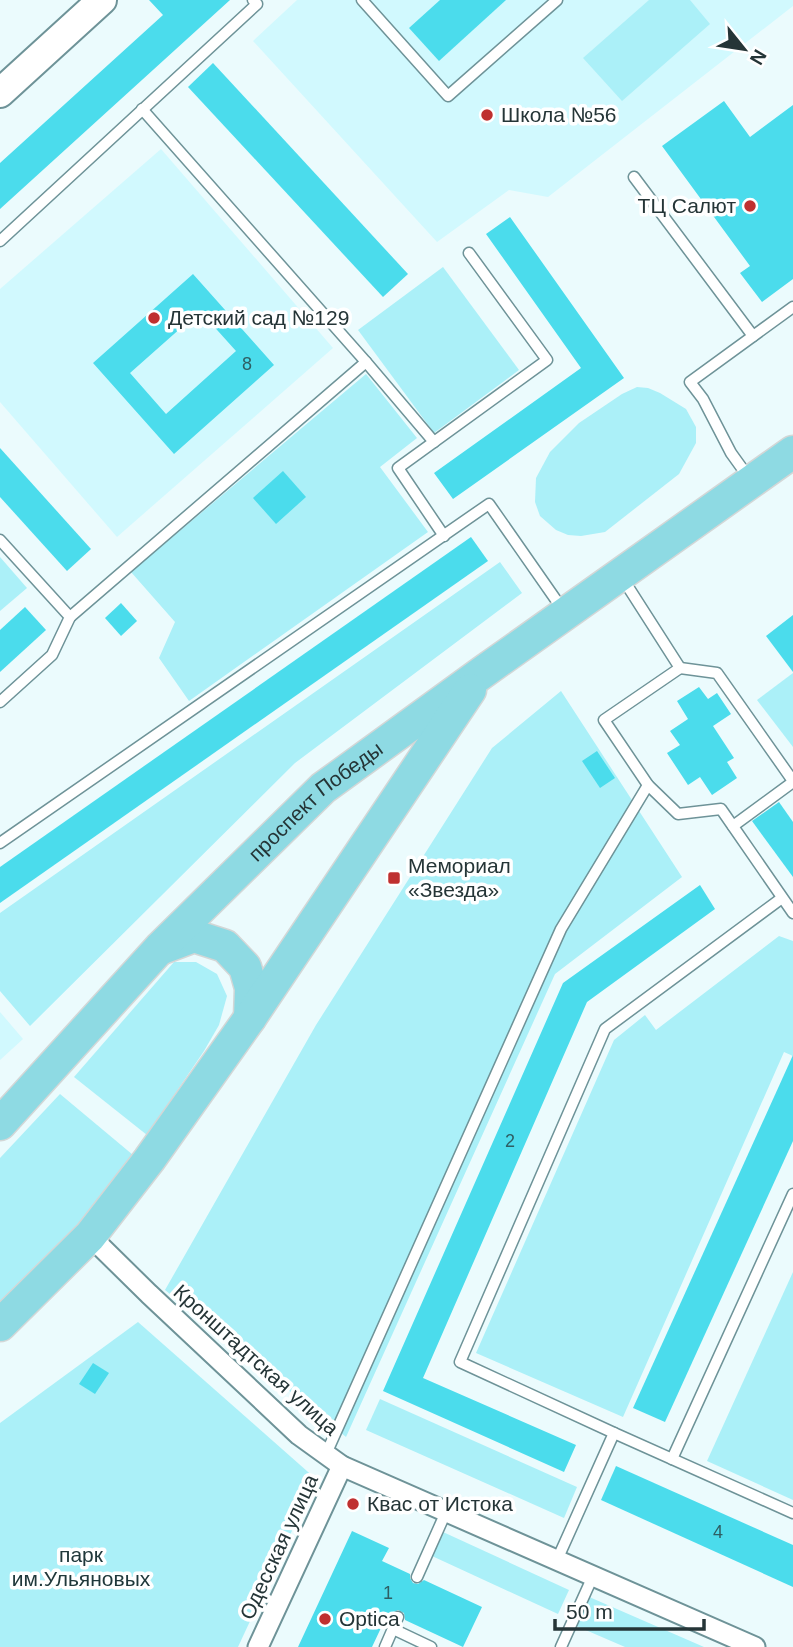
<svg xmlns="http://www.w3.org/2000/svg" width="793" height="1647" font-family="Helvetica,sans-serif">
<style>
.built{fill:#d1f9fe}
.green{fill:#abf0f8}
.building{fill:#4bdcec;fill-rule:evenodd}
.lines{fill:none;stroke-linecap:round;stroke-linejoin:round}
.lane-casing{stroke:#6e9398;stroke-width:13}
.street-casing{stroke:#6e9398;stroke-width:23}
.secondary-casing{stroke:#6e9398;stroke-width:32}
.primary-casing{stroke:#d3d7d7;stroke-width:35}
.lane{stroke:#fff;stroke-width:10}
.street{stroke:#fff;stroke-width:19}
.secondary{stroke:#fff;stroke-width:28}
.primary{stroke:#8edae3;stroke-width:32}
.poi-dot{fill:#bf3030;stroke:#fff;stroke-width:2.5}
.labels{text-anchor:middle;stroke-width:7;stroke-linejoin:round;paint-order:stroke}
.number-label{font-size:18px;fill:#2e5f64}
.poi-label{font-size:21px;fill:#253537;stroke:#fff;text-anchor:start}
.street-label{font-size:21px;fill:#253537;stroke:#fff}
.park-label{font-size:21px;fill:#20383b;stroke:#fff}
</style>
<rect width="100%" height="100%" fill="#ebfbfd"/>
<g class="built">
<path d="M 297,0 L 793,0 L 793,6 L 548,197 L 509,190 L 437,242 L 253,41 Z"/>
<path d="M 161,149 L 333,348 L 117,537 L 0,402 L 0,289 Z"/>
<path d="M 0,1012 L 23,1039 L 0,1060 Z"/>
</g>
<g class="green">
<path d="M 649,0 L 690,0 L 710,24 L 622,101 L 583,58 Z"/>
<path d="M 443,267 L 519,370 L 434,433 L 358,330 Z"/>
<path d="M 366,374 L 417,438 L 380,467 L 428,532 L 189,701 L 159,658 L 175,622 L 131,572 Z"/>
<path d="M 637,387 L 648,388 L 660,393 L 686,409 L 696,427 L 696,443 L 679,474 L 605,532 L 581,536 L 568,535 L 556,530 L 540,516 L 535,502 L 536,478 L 550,452 L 579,423 L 622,394 Z"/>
<path d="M 0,557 L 27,588 L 0,611 Z"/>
<path d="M 500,562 L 522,593 L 295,763 L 30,1026 L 0,991 L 0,913 Z"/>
<path d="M 793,673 L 793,747 L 757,700 Z"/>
<path d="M 561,691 L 682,877 L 555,974 L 346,1437 L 165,1290 L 316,1025 L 492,748 Z"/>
<path d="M 779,936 L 793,941 L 793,1056 L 784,1052 L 623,1417 L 476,1353 L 614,1040 L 645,1015 L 656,1030 Z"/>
<path d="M 174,962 L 196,962 L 217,974 L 227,996 L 219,1025 L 204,1051 L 147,1135 L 74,1077 Z"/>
<path d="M 60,1094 L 133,1155 L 102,1199 L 0,1308 L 0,1158 Z"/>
<path d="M 793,1272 L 793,1500 L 707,1461 Z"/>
<path d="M 138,1322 L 316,1479 L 238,1647 L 0,1647 L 0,1423 Z"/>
<path d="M 380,1399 L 577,1487 L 564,1518 L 366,1430 Z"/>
<path d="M 443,1532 L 569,1590 L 558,1614 L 432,1556 Z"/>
<path d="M 587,1596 L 704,1647 L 625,1647 L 574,1625 Z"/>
</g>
<g class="building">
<path d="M 149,0 L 230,0 L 0,209 L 0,163 L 163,15 Z"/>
<path d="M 440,0 L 506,0 L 439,61 L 409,28 Z"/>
<path d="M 213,63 L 408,274 L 383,297 L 188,87 Z"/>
<path d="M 724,101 L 750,137 L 793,105 L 793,279 L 762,302 L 740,273 L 750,266 L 662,146 Z"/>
<path d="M 510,217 L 624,378 L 453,499 L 434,473 L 581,368 L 486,234 Z"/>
<path d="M 193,274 L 274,365 L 174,454 L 93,363 ZM 200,311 L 236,351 L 166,414 L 130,373 Z"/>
<path d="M 0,448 L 91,549 L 67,571 L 0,497 Z"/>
<path d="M 283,471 L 306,497 L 276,524 L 253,498 Z"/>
<path d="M 471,537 L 488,561 L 0,903 L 0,867 Z"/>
<path d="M 121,603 L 137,621 L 121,636 L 105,618 Z"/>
<path d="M 25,607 L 46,630 L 0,672 L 0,630 Z"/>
<path d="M 793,615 L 793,672 L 766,636 Z"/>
<path d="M 699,687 L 708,699 L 717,693 L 731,714 L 713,726 L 734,758 L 727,762 L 737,778 L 712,795 L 700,777 L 688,785 L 667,753 L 680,745 L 670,731 L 688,719 L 677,701 Z"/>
<path d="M 597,751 L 615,778 L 600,788 L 582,761 Z"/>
<path d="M 779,802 L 793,822 L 793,877 L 752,821 Z"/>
<path d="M 700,885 L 715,909 L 587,1002 L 423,1378 L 576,1445 L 564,1472 L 383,1391 L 563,983 Z"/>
<path d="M 793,1055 L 793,1141 L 665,1422 L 633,1408 Z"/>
<path d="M 93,1363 L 109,1373 L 95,1394 L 79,1384 Z"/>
<path d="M 616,1466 L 793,1545 L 793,1587 L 601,1500 Z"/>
<path d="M 352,1531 L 389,1548 L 382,1561 L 410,1574 L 410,1578 L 413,1583 L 418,1584 L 424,1580 L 482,1607 L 463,1647 L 405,1620 L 404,1613 L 398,1610 L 391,1614 L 388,1613 L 372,1647 L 298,1647 Z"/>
</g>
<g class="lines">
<defs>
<g id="lane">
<path d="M 362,0 L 448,96 L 557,0"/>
<path d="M 142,109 L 366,362 L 434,442"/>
<path d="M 634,177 L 753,336"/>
<path d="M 0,241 L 257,4 L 253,0"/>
<path d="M 749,478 L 731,453 L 703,399 L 690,382 L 793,307"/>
<path d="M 444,536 L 398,468 L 547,360 L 469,253"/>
<path d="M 0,540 L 70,617 L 52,655 L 0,702"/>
<path d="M 623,579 L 680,668 L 604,720 L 648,785 L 678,814 L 721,809 L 793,913"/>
<path d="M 70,617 L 366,362"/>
<path d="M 680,668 L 717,673 L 793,781"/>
<path d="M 733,826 L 793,782"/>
<path d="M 0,843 L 489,504 L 563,610"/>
<path d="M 614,1433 L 793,1513"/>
<path d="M 326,1454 L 561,929 L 648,785"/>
<path d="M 672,1459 L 793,1194"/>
<path d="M 557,1560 L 614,1433 L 460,1362 L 605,1029 L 782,898"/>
<path d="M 417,1577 L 446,1512"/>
<path d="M 393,1629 L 431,1647"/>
<path d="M 385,1647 L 398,1617"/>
<path d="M 561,1647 L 593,1576"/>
</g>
<g id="street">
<path d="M 90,1236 L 149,1294 L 299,1435 L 342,1466 L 755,1647"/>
<path d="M 258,1647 L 342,1466"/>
</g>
<path id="secondary" d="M 0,93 L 102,0"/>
<g id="primary">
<path d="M 162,948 L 194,936 L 225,946 L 245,967 L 251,988 L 250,1018"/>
<path id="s1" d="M 0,1124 L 160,948 L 323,788 L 483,672 L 793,452"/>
<path d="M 0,1325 L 90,1236 L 149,1160 L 250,1018 L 470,690"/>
</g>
</defs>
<use href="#lane" class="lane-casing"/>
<use href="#street" class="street-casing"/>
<use href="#secondary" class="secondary-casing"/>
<use href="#primary" class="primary-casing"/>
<use href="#lane" class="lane"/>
<use href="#street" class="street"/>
<use href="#secondary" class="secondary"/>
<use href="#primary" class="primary"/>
</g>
<g class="poi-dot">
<circle cx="487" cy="115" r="7"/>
<circle cx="750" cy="206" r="7"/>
<circle cx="154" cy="318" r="7"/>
<rect x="387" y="871" width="14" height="14" rx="3.5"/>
<circle cx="353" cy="1504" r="7"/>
<circle cx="325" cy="1619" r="7"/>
</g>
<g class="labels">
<g class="number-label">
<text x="247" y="370">8</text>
<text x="510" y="1147">2</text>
<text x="718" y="1538">4</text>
<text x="388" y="1599">1</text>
</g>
<g class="poi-label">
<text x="501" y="122">Школа №56</text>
<text x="736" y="213" text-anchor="end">ТЦ Салют</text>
<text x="168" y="325">Детский сад №129</text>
<text x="408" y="873">Мемориал<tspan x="408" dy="24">«Звезда»</tspan></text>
<text x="367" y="1511">Квас от Истока</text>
<text x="339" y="1626">Optica</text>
</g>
<g class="street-label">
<text dy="7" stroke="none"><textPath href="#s1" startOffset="452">проспект Победы</textPath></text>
<text transform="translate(256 1360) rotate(42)" y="7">Кронштадтская улица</text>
<text transform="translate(279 1547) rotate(-65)" y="7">Одесская улица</text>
</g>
<g class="park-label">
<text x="81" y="1562">парк<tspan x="81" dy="24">им.Ульяновых</tspan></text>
</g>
</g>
<g transform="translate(744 49) rotate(120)" stroke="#ffffff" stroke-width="5" paint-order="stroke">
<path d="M0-5L12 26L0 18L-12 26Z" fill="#253537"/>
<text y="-10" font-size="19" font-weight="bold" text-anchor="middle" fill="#253537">N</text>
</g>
<path d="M555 1619v10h149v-10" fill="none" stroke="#253537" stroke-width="3.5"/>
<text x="566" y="1619" font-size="21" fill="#253537" stroke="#ffffff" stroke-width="5" paint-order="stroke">50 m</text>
</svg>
